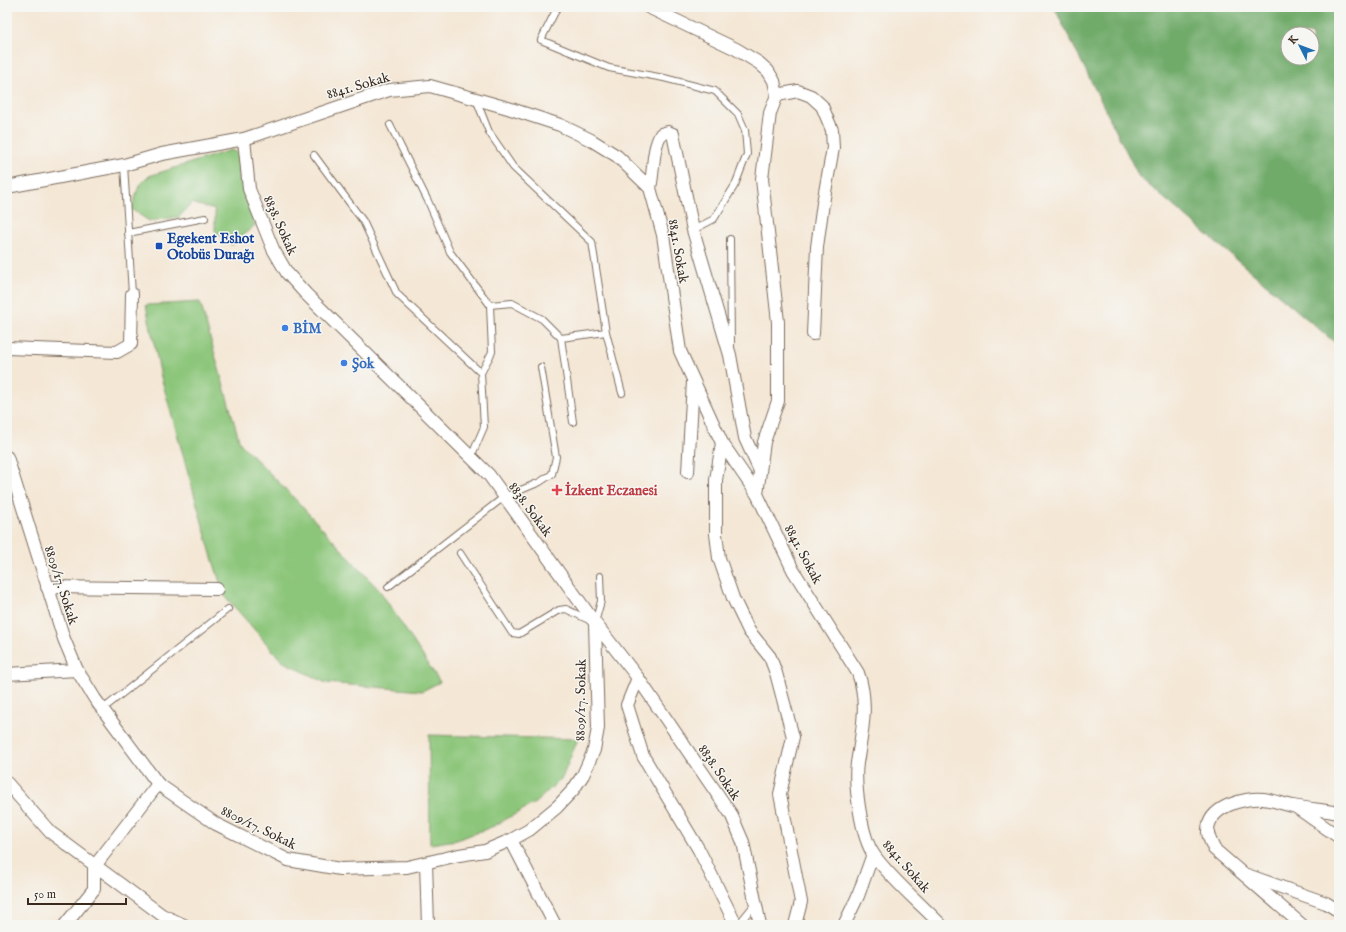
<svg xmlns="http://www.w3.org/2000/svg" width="1346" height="932" font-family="'IM FELL English',serif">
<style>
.green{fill:#8cc67a;stroke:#64784c}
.forest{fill:#71ab6a;stroke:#566a44;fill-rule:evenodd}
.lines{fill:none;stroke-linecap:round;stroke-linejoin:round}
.service-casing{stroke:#7c6c5e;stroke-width:8}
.minor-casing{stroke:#7c6c5e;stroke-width:14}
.service{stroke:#fff;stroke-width:6}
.minor{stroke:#fff;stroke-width:12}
.transit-dot{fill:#1a4fb4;stroke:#f6f6f2;stroke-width:1.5}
.shop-dot{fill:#3f7fe0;stroke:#f6f6f2;stroke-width:1.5}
.health-dot{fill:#e0444e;stroke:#f6f6f2;stroke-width:1.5}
.labels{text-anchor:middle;stroke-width:3;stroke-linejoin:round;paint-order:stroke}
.street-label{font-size:14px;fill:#3b2a1e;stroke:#f6f6f2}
.transit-label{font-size:14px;font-weight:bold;fill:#164399;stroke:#f6f6f2;text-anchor:start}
.shop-label{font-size:14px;font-weight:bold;fill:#366cbe;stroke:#f6f6f2;text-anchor:start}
.health-label{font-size:14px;font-weight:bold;fill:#be3a42;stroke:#f6f6f2;text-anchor:start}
</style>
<rect width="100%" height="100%" fill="#f6f6f2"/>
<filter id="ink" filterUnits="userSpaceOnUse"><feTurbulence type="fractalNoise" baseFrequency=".025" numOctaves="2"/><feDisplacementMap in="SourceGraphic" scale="8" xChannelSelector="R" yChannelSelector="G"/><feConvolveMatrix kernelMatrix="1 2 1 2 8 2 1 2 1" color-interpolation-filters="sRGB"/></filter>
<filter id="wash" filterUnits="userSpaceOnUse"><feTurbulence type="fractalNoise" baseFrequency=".012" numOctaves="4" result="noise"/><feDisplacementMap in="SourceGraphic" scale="16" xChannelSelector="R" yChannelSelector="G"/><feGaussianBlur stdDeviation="0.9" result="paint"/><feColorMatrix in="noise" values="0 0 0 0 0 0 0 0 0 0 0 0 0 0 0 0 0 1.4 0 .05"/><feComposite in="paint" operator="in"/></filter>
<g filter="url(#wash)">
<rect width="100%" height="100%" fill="#f4e7d5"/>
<g class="green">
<path d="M 231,150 L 238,153 L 240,180 L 255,225 L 232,245 L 215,231 L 215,210 L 192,203 L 179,217 L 149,221 L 131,209 L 139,186 L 149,176 Z"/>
<path d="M 200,302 L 240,443 L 295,499 L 380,591 L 440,682 L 422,691 L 326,683 L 282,661 L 224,595 L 211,554 L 161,377 L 146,305 Z"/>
<path d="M 429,735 L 578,739 L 562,778 L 535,803 L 494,826 L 457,840 L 430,844 Z"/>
</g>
<path class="forest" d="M 1054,7 L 1339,7 L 1339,346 L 1139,177 ZM 1288,34 L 1312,34 L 1312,58 L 1288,58 Z"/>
</g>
<g filter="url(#ink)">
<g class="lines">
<defs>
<g id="service">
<path d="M 557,8 L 541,40 L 609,68 L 664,78 L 715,91 L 738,114 L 745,130 L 747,154 L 735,185 L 714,219 L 693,230"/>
<path d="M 476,99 L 489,132 L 513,167 L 592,242 L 606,332 L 561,338"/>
<path d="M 390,125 L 428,201 L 450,252 L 490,305 L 492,352 L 481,373"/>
<path d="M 314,155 L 363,221 L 397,294 L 481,373 L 484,427 L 471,457"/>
<path d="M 124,165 L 132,294"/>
<path d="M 128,233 L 205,218"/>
<path d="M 730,239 L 731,345"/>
<path d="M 490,305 L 512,303 L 542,319 L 561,338 L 573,422"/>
<path d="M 606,332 L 622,393"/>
<path d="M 460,553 L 512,633 L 519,634 L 559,610 L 566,609 L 595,623 L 601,601 L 600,576"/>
<path d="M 388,587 L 504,497 L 540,482 L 552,474 L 556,457 L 541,367"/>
<path d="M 103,709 L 228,609"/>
<path d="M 738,925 L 755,904"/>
</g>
<g id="minor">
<path d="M 648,7 L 736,49 L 759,63 L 768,71 L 774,81 L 777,95 L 770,113 L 762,179 L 778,322 L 778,401 L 764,442 L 757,494"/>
<path d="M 777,95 L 798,91 L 811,96 L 822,106 L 832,130 L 833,148 L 823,203 L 817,247 L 813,334"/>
<path d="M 244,139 L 249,189 L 273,249 L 287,273 L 306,294 L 489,475 L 595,623 L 638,678 L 731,814 L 743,842 L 760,925"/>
<path d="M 7,187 L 124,165 L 162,154 L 244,139 L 389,90 L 430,86 L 508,108 L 560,125 L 591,140 L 617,156 L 650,188 L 663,235 L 680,351 L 722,443 L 757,494 L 793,570 L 858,673 C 869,703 862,732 857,763 C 854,784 861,837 874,855 C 890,878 921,904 941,925"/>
<path d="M 650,188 C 654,171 652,149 661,134 L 668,132 L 673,134 L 693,230 L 730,355 L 745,438 L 760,471"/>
<path d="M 7,348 L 117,352 L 131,344 L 132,294"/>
<path d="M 722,443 L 716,480 L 716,534 L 719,558 L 733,598 L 749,631 L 770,657 L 776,673 L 793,737 L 780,794 L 801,902 L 795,925"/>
<path d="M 7,457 L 64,639 L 77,670 L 95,699 L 158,784 L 216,824 L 288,860 L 340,869 L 407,867 L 459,855 L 485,851 L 511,840 L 529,830 L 557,807 L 573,790 L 583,775 L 594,750 L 598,728 L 595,623"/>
<path d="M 688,472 L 693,381"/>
<path d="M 47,587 L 217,589"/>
<path d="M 7,674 L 77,670"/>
<path d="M 638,678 L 627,705 L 643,756 L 699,850 L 736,925"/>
<path d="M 7,783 L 50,832 L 162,915 L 184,925"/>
<path d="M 1296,807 L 1339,837"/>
<path d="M 511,840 L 555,925"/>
<path d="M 426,863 L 428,925"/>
<path d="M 1247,875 L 1326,903 L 1339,911"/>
<path d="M 65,925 L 94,889 L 94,867 L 158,784"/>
<path d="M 844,925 L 858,896 L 873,854"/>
<path d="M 1302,925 L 1214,849 C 1212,844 1208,837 1208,832 C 1207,807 1244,797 1263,799 C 1273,800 1283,804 1293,806 C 1308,809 1324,810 1339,813"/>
</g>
</defs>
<use href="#service" class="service-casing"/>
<use href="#minor" class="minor-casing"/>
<use href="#service" class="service"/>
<use href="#minor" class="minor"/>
</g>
</g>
<rect class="transit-dot" x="155" y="242" width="8" height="8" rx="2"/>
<g class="shop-dot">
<circle cx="285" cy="328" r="4"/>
<circle cx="344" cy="363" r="4"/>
</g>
<path class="health-dot" d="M555 484h4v4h4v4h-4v4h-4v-4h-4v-4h4z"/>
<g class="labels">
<g class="street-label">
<text transform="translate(358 85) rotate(-16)" y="5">8841. Sokak</text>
<text transform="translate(281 225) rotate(66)" y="5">8838. Sokak</text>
<text transform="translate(679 251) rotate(80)" y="5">8841. Sokak</text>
<text transform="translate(531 509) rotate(54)" y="5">8838. Sokak</text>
<text transform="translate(804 554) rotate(62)" y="5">8841. Sokak</text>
<text transform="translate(62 585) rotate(72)" y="5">8809/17. Sokak</text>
<text transform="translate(580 700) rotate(-89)" y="5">8809/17. Sokak</text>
<text transform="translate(720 772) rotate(56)" y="5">8838. Sokak</text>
<text transform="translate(259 827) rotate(26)" y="5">8809/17. Sokak</text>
<text transform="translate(907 866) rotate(49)" y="5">8841. Sokak</text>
</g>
<g class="transit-label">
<text x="167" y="243">Egekent Eshot<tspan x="167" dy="16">Otobüs Durağı</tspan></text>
</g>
<g class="shop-label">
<text x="293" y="333">BİM</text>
<text x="352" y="368">Şok</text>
</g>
<g class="health-label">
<text x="565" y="495">İzkent Eczanesi</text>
</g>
</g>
<rect width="1346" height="932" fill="none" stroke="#f6f6f2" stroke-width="24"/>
<g transform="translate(1300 46) rotate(312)"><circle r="19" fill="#f6f6f2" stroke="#aba49d"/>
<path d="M0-3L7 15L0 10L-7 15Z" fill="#1f6fb2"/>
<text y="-6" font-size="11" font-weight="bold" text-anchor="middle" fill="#3b2a1e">K</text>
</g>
<path d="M28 898v6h98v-6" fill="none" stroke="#3b2a1e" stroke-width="2"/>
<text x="34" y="898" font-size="12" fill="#3b2a1e" stroke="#f6f6f2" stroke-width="3" paint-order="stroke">50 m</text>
</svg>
